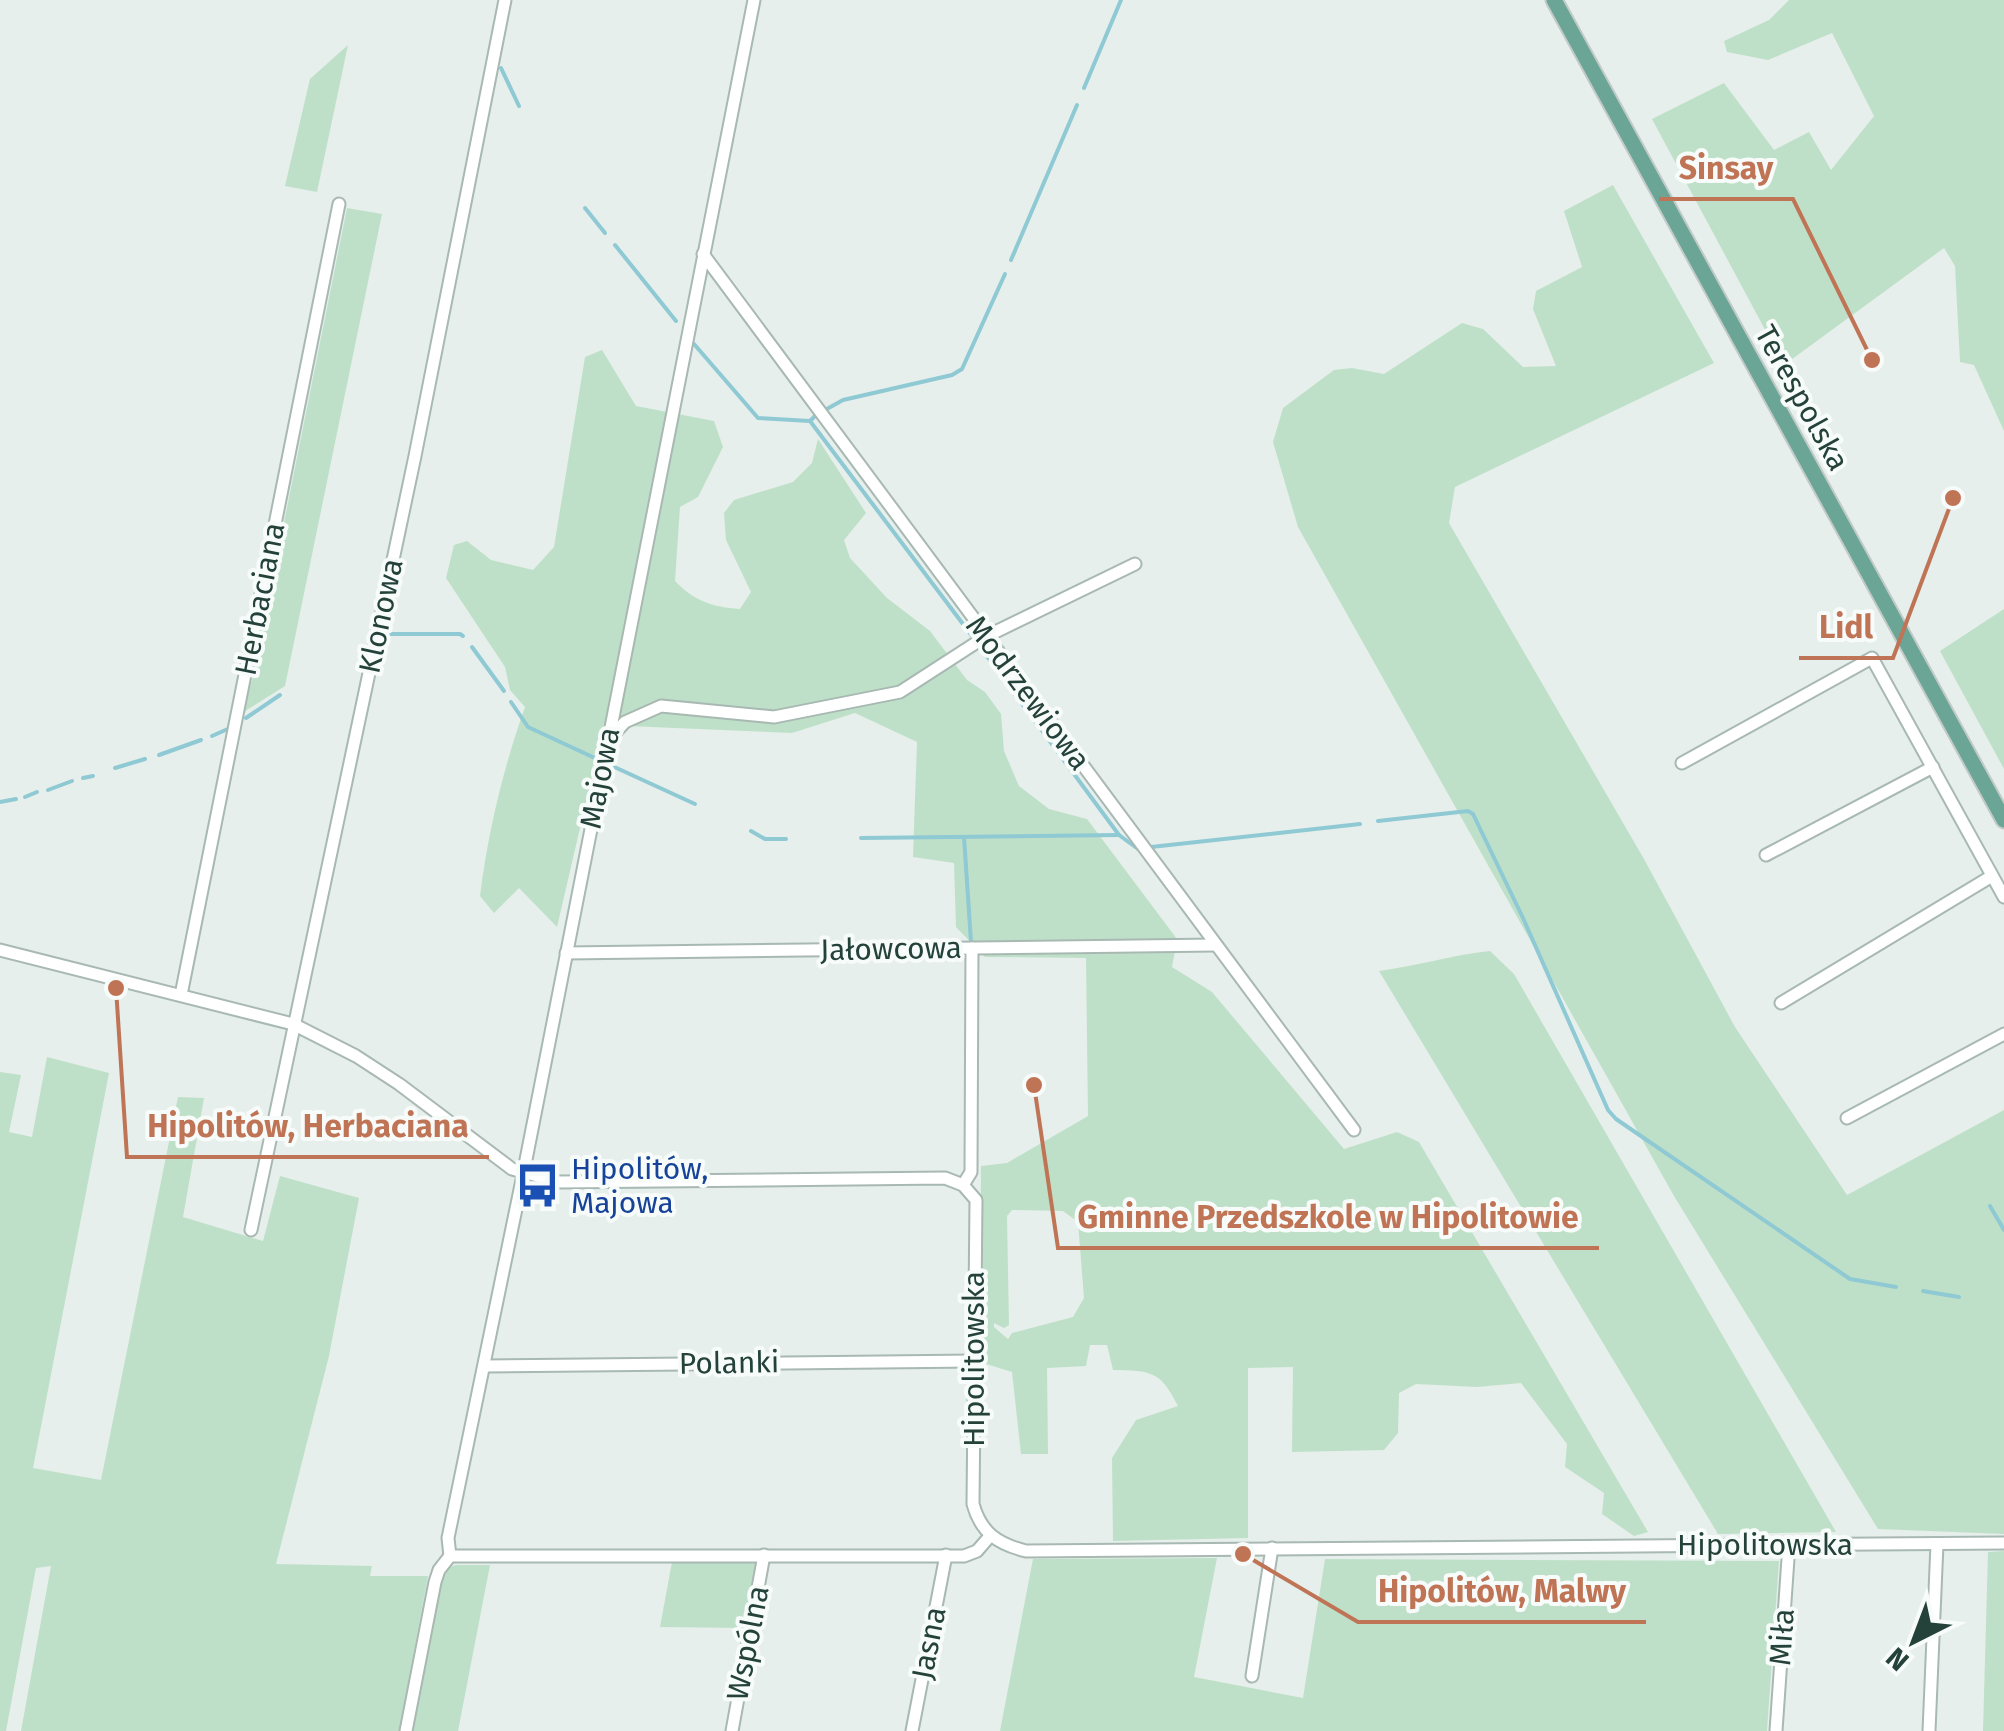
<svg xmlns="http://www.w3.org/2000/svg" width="2004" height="1731" font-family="'Fira Sans',sans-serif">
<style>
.green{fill:#bfe0c8;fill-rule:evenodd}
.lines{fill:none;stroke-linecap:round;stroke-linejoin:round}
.stream{stroke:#8ec9d4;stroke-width:4}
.minor-casing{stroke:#a8b8b2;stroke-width:15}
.major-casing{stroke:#c2cac8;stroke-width:19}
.minor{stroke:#fff;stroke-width:11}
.major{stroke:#6aa596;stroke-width:15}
.labels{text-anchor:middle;stroke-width:8;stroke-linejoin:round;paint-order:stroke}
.street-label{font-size:30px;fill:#24423a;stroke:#f7fbf9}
.transit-label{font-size:30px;fill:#164399;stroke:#f7fbf9;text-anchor:start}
.leader{fill:none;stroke:#c07456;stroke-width:4}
.callout-dot{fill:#c07456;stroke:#f7fbf9;stroke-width:4}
.callout-label{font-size:32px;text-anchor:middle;font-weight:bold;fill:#c07456;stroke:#f7fbf9;stroke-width:8;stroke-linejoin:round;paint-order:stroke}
</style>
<rect width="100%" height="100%" fill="#e6efeb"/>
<g class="green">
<path d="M 1789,0 L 2004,0 L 2004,431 L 1974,365 L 1960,362 L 1955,266 L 1944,248 L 1784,365 L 1652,119 L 1724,83 L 1774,150 L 1809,132 L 1831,170 L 1874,116 L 1832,33 L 1768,60 L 1727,52 L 1724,41 L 1769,20 Z"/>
<path d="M 348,45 L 317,192 L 285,186 L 310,79 Z"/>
<path d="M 1613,185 L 1714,363 L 1455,487 L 1449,523 L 1644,859 L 1735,1027 L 1847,1195 L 2004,1110 L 2004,1534 L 1878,1529 L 1674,1196 L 1298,527 L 1273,442 L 1283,408 L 1334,370 L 1352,368 L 1384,374 L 1462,323 L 1483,329 L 1523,367 L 1556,366 L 1533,309 L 1536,291 L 1582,267 L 1564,211 Z"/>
<path d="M 347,208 L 382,214 L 285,686 L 242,713 L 253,677 Z"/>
<path d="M 602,350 L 636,406 L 714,421 L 723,447 L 698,497 L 680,507 L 675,581 C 694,601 712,607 740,609 L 751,592 L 726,540 L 724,513 L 734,500 L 793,482 L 812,463 L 818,439 L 866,513 L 844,540 L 850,558 L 887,598 L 930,631 L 967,680 L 985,692 L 1001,714 L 1004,751 L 1019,786 L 1049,809 L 1087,819 L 1177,939 L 1172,967 L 1212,992 L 1344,1149 L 1397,1132 L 1419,1142 L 1648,1532 L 1634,1536 L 1602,1514 L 1604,1493 L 1565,1467 L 1567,1444 L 1521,1383 L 1477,1387 L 1416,1384 L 1399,1393 L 1398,1433 L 1384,1450 L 1292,1452 L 1293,1367 L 1248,1368 L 1248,1538 L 1113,1541 L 1112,1458 L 1136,1420 L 1178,1406 C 1160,1370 1151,1371 1113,1370 L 1107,1345 L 1090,1345 L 1086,1366 L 1047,1368 L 1048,1454 L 1021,1454 L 1012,1372 L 980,1362 L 981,1166 L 1007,1163 L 1088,1116 L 1086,958 L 985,957 L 956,927 L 954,863 L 913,857 L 917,742 L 855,713 L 792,733 L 604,725 L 557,927 L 519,888 L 494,913 L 480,896 C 488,832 503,769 525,707 L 510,690 L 505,667 L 446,578 L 454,545 L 467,541 L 491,560 L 533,570 L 554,547 L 585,357 ZM 1012,1210 L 1063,1211 L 1078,1222 L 1084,1298 L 1073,1317 L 1012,1333 L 1008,1339 L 994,1327 L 994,1323 L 1004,1328 L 1009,1325 L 1007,1216 Z"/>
<path d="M 2004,609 L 2004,769 L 1940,651 Z"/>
<path d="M 1490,951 L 1514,974 L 1836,1532 L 1718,1534 L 1379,971 C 1417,966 1452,955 1490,951 Z"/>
<path d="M 47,1057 L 109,1073 L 33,1468 L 101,1480 L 178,1097 L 204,1098 L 183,1217 L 263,1241 L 280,1176 L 359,1198 L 329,1356 L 276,1564 L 372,1566 L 370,1576 L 428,1576 L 399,1731 L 21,1731 L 51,1566 L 36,1568 L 6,1731 L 0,1731 L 0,1072 L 21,1075 L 9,1132 L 32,1137 Z"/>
<path d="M 2004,1551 L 2004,1731 L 1983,1731 L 1988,1552 Z"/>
<path d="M 1217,1558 L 1194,1677 L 1303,1698 L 1325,1559 L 1779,1561 L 1767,1731 L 1000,1731 L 1033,1559 Z"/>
<path d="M 672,1562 L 756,1562 L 744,1628 L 660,1627 Z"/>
<path d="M 456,1565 L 490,1565 L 458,1731 L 413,1731 L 442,1581 L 447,1568 Z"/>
</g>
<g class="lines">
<g class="stream">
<path d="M 501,68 L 519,106"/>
<path d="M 1084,88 L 1121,0"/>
<path d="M 585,208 L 605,233"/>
<path d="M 615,245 L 676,321"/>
<path d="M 1011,260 L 1077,105"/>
<path d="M 694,344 L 758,418 L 810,421 L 815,416"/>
<path d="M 825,410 L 843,400 L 952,375 L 962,369 L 1005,274"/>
<path d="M 810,421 L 972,636"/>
<path d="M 386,634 L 460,634 L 463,636"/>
<path d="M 472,647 L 504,691"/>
<path d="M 981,648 L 1119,835 L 1138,849"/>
<path d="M 511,702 L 528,727 L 597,759"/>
<path d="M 246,718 L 280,695"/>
<path d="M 212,736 L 230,728"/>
<path d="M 159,755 L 201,740"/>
<path d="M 610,765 L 695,804"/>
<path d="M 115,768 L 145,759"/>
<path d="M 83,778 L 93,776"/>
<path d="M 48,790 L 72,781"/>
<path d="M 25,797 L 37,792"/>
<path d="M 0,802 L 16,799"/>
<path d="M 1378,821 L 1468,811 L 1473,814 L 1523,918 L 1608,1110 L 1616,1119 L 1850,1279 L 1896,1287"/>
<path d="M 751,831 L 765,839 L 786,839"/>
<path d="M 964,837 L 971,942"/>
<path d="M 861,838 L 1119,835"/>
<path d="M 1151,847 L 1360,824"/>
<path d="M 1990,1206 L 2004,1230"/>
<path d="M 1923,1291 L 1959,1297"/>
</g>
<defs>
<g id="minor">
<path d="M 703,254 L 1354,1130"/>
<path d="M 609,739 L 625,722 L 661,706 L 774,717 L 900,692 L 985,637 L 1135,564"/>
<path d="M 1682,763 L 1872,658 L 2004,897"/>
<path d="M 1766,855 L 1933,767"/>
<path d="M 0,950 L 293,1024 L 356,1056 L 399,1084 L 512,1169 L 559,1182 L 945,1178 L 963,1185 L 976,1200 L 973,1504 C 981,1533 998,1544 1026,1551 L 2004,1543"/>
<path d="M 566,953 L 1216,945"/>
<path d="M 181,995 L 339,204"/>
<path d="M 1781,1003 L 1992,876"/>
<path d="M 1847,1118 L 2004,1034"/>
<path d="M 963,1185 L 971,1172 L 972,948"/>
<path d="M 251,1230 L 415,456 L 505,0"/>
<path d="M 484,1366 L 975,1361"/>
<path d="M 450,1556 L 448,1538 L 523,1175 L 754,0"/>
<path d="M 450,1556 L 964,1556 L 977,1551 L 990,1536"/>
<path d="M 1252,1676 L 1272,1548"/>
<path d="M 406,1731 L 435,1582 L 439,1570 L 450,1556"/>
<path d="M 732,1731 L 764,1555"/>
<path d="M 912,1731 L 946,1555"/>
<path d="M 1776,1731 L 1789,1544"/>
<path d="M 1929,1731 L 1937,1544"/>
</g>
<path id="major" d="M 1554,0 L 2004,820"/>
</defs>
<use href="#minor" class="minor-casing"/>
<use href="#major" class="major-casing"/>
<use href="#minor" class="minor"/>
<use href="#major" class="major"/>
</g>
<defs>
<symbol id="bus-bare" viewBox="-9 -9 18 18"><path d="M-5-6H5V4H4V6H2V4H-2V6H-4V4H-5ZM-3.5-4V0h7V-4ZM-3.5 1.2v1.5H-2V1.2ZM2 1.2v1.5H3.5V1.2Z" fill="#1a4fb4" stroke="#f7fbf9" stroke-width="2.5" paint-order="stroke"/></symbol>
</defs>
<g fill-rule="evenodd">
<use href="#bus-bare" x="506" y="1154" width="63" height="63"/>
</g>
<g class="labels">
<g class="street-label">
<text transform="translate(1802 398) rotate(61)" y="10">Terespolska</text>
<text transform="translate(260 599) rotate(-79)" y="10">Herbaciana</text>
<text transform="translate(381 616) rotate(-78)" y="10">Klonowa</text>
<text transform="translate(1028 693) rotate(53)" y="10">Modrzewiowa</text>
<text transform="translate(600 778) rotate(-79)" y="10">Majowa</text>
<text transform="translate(891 949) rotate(-1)" y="10">Jałowcowa</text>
<text transform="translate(974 1359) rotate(-90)" y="10">Hipolitowska</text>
<text transform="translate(729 1363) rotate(-1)" y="10">Polanki</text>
<text x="1765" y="1555">Hipolitowska</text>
<text transform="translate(1782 1637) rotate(-86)" y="10">Miła</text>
<text transform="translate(748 1643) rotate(-79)" y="10">Wspólna</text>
<text transform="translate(929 1643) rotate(-79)" y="10">Jasna</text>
</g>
<g class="transit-label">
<text x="571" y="1179">Hipolitów,<tspan x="571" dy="34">Majowa</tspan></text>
</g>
</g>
<path class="leader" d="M1872 360L1793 199H1659M1953 498L1893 658H1799M116 988L127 1157H489M1034 1085L1058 1248H1599M1243 1554L1358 1622H1646"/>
<g class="callout-dot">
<circle cx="1872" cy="360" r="10"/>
<circle cx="1953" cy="498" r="10"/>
<circle cx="116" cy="988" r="10"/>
<circle cx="1034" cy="1085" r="10"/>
<circle cx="1243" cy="1554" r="10"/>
</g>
<g class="callout-label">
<text x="1726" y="179">Sinsay</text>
<text x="1846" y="638">Lidl</text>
<text x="308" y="1137">Hipolitów, Herbaciana</text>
<text x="1328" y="1228">Gminne Przedszkole w Hipolitowie</text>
<text x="1502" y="1602">Hipolitów, Malwy</text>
</g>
<g transform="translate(1914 1641) rotate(222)" stroke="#f7fbf9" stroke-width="8" paint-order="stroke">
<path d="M0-8L18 38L0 25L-18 38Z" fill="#24423a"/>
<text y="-15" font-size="28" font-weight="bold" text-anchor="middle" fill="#24423a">N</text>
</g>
</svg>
